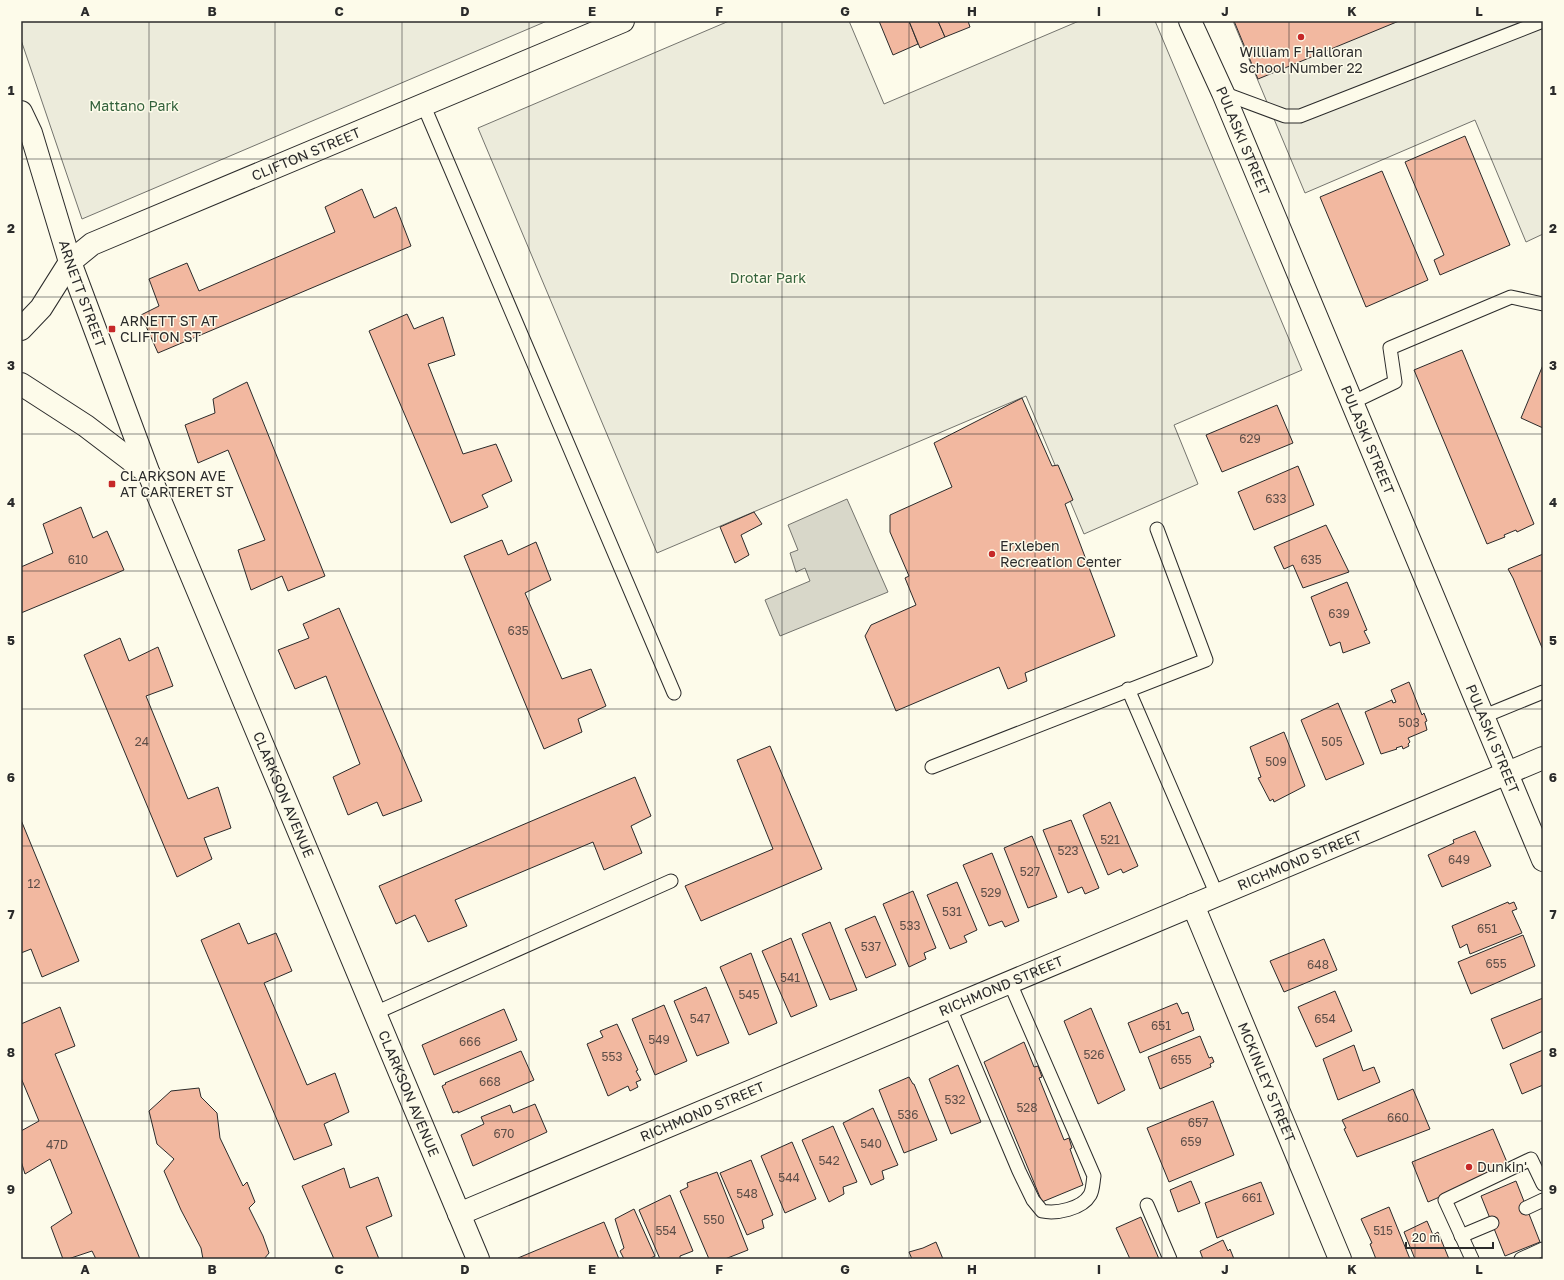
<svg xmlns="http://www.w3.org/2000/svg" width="1564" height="1280" font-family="'Golos Text',sans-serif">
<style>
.green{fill:#ecebdb;stroke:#74746e}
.water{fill:#d8d7c9;stroke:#74746e}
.building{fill:#f2b8a0;stroke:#2b2b2b}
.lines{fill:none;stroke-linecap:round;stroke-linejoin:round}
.service-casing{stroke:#2b2b2b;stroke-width:15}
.minor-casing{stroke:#2b2b2b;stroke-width:24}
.service{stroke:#fdfbea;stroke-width:13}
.minor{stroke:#fdfbea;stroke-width:22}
.grid{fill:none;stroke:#2b2b2b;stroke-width:1;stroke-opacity:0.55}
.poi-dot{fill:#c62828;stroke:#fdfbea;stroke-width:1.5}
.labels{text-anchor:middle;stroke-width:3;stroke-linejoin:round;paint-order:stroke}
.number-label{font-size:12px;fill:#5d4e48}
.poi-label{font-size:14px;fill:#2b2b2b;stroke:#fdfbea;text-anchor:start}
.park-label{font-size:14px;fill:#34623c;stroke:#fdfbea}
.street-label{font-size:14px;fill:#2b2b2b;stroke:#fdfbea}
.neatline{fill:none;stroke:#2b2b2b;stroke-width:1.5}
.grid-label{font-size:13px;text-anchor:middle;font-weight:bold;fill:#2b2b2b}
</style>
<rect width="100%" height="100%" fill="#fdfbea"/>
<g class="green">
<path d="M 21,21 L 547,21 L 82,219 L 21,40 Z"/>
<path d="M 729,21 L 849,21 L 884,104 L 1079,21 L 1155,21 L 1302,370 L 1174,425 L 1198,484 L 1084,534 L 1026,396 L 657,553 L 478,128 Z"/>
<path d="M 1233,21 L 1543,21 L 1543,234 L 1526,242 L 1475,120 L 1305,193 Z"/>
</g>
<path class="water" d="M 847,499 L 888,592 L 780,636 L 765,600 L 810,581 L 805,568 L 796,572 L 790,553 L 798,550 L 788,525 Z"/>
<g class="building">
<path d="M 879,21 L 909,21 L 918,44 L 893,55 Z"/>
<path d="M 909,21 L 938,21 L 945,37 L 920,48 Z"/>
<path d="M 938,21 L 968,21 L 970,27 L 945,37 Z"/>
<path d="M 1234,21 L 1399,21 L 1258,79 Z"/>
<path d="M 1465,136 L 1510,245 L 1440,275 L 1434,260 L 1444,255 L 1405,162 Z"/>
<path d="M 1382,171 L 1428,280 L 1366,307 L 1320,197 Z"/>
<path d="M 362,189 L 374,218 L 396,207 L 411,246 L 158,353 L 141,315 L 159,306 L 149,279 L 187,263 L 199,291 L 335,232 L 325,207 Z"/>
<path d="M 407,314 L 414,329 L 443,317 L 455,355 L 428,364 L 463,454 L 496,444 L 512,481 L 482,495 L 488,507 L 451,523 L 369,331 Z"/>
<path d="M 1462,350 L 1534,524 L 1517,532 L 1516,530 L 1504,535 L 1505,537 L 1487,544 L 1414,370 Z"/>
<path d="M 1543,365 L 1543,428 L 1521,418 Z"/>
<path d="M 247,382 L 325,576 L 288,591 L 282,576 L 251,590 L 238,550 L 265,540 L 228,450 L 198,463 L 185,425 L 215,413 L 213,399 Z"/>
<path d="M 1022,398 L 1052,466 L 1058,465 L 1073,500 L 1065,504 L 1115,636 L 1025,673 L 1027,681 L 1008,689 L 999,667 L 896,711 L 865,636 L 871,625 L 916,605 L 905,578 L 909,576 L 890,532 L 890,515 L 952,487 L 934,443 Z"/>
<path d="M 1277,405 L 1293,443 L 1222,472 L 1206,435 Z"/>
<path d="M 1298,466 L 1314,505 L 1254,530 L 1238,492 Z"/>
<path d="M 81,507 L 93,538 L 107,531 L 124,570 L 21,613 L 21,567 L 53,553 L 43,524 Z"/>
<path d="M 754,512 L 762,524 L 741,535 L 749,555 L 735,563 L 720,527 Z"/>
<path d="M 1326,525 L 1349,572 L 1303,588 L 1293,565 L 1284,569 L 1274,547 Z"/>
<path d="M 502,540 L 508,555 L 536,542 L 551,580 L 525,593 L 562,679 L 591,669 L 606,706 L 578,719 L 582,732 L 544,749 L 464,556 Z"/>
<path d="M 1543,554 L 1543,650 L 1513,578 L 1508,569 Z"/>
<path d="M 1347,582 L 1367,630 L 1364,631 L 1370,643 L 1343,653 L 1340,642 L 1330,646 L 1311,597 Z"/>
<path d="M 339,608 L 422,801 L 383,816 L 377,802 L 348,815 L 333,777 L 360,764 L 326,676 L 295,689 L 278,650 L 309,638 L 303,624 Z"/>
<path d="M 120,638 L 129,661 L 158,647 L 173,686 L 146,696 L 188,799 L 218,787 L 231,828 L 204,838 L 212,859 L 177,877 L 84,655 Z"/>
<path d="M 1409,682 L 1422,715 L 1424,713 L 1427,721 L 1425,722 L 1427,730 L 1408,738 L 1410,742 L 1408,744 L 1409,746 L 1403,749 L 1402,746 L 1396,748 L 1397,749 L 1381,754 L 1365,712 L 1392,700 L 1393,703 L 1396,702 L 1391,690 Z"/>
<path d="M 1338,703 L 1364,764 L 1326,780 L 1301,720 Z"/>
<path d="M 1284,732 L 1305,786 L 1274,802 L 1273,799 L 1270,801 L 1258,778 L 1261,777 L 1250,747 Z"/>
<path d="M 770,746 L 822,869 L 701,921 L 685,886 L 773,849 L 737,760 Z"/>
<path d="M 635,777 L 651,816 L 631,826 L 642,853 L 604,870 L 593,842 L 455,900 L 467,926 L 428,942 L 415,915 L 396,924 L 379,886 Z"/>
<path d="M 1110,802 L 1138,866 L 1123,873 L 1121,869 L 1108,875 L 1083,815 Z"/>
<path d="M 21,820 L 79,961 L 42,977 L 31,949 L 21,953 Z"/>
<path d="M 1071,820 L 1099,888 L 1085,894 L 1082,887 L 1068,893 L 1043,830 Z"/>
<path d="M 1475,831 L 1491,866 L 1442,887 L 1428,855 L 1454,843 L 1453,840 Z"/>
<path d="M 1032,836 L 1057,897 L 1028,908 L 1004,848 Z"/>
<path d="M 992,853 L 1019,921 L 1005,927 L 1002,921 L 989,926 L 963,865 Z"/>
<path d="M 957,882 L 977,930 L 964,936 L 967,942 L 950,949 L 927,895 Z"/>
<path d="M 913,891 L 936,948 L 924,953 L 926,959 L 909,967 L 883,904 Z"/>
<path d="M 1508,902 L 1509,904 L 1514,902 L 1517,909 L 1512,911 L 1522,933 L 1470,954 L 1467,944 L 1460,948 L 1452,926 Z"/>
<path d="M 875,916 L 896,965 L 866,978 L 845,929 Z"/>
<path d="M 830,922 L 857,990 L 830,1000 L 802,934 Z"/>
<path d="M 239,923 L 248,944 L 276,933 L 292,971 L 264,983 L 307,1085 L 335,1073 L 349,1112 L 324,1124 L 332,1145 L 294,1160 L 201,940 Z"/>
<path d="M 1523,935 L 1535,966 L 1471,994 L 1458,962 Z"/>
<path d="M 791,938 L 817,1006 L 791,1017 L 762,951 Z"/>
<path d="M 1324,939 L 1337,970 L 1284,992 L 1270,961 Z"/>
<path d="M 751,953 L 777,1023 L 749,1035 L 720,967 Z"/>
<path d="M 706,987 L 729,1043 L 697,1056 L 674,1001 Z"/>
<path d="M 1335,991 L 1352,1031 L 1316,1047 L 1298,1007 Z"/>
<path d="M 1543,998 L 1543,1031 L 1503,1049 L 1491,1019 Z"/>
<path d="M 1177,1003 L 1182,1014 L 1188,1012 L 1194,1030 L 1140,1053 L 1128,1023 Z"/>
<path d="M 664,1005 L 687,1061 L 655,1075 L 632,1019 Z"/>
<path d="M 60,1007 L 75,1046 L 55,1054 L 140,1259 L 96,1259 L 92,1251 L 68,1259 L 63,1259 L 51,1227 L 72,1213 L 50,1159 L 25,1174 L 21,1161 L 21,1131 L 39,1121 L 21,1078 L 21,1024 Z"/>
<path d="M 1091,1008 L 1125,1090 L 1098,1104 L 1064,1021 Z"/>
<path d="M 504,1009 L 517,1040 L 434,1075 L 422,1045 Z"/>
<path d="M 617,1024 L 638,1070 L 636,1071 L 641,1080 L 636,1082 L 638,1087 L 630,1091 L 628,1086 L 608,1096 L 587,1044 L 603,1037 L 600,1031 Z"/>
<path d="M 1200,1036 L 1209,1058 L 1212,1057 L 1214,1062 L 1210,1064 L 1211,1067 L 1160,1089 L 1148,1057 Z"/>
<path d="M 1024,1042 L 1034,1067 L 1038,1066 L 1042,1077 L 1039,1078 L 1064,1140 L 1069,1138 L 1072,1148 L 1070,1149 L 1083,1185 L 1042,1202 L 984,1062 Z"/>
<path d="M 1354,1045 L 1363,1071 L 1374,1067 L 1380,1082 L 1338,1100 L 1323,1059 Z"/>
<path d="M 1543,1050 L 1543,1085 L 1522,1094 L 1510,1064 Z"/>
<path d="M 521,1051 L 534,1080 L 458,1113 L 458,1111 L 453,1113 L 442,1086 L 446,1084 L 445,1083 Z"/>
<path d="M 958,1065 L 981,1122 L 951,1134 L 929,1079 Z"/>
<path d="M 909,1077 L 913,1084 L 914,1084 L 937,1140 L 904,1153 L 879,1090 Z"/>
<path d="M 199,1088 L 201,1097 L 217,1113 L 220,1138 L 243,1186 L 247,1182 L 255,1202 L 249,1208 L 263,1236 L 269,1253 L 264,1259 L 203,1259 L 201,1248 L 181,1210 L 164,1171 L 174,1159 L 157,1144 L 149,1111 L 171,1091 Z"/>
<path d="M 1413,1089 L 1430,1129 L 1357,1157 L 1344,1129 L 1346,1128 L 1342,1120 Z"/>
<path d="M 1213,1101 L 1234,1155 L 1169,1182 L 1147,1128 Z"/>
<path d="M 535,1104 L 547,1132 L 473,1166 L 461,1135 L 484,1124 L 481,1117 L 510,1105 L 513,1113 Z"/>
<path d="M 873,1108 L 898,1165 L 882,1171 L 884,1179 L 871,1185 L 843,1123 Z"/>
<path d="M 833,1126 L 857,1182 L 843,1187 L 844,1194 L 829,1202 L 802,1140 Z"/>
<path d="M 1493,1129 L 1509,1167 L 1428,1202 L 1412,1162 Z"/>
<path d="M 792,1142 L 816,1199 L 785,1213 L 761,1156 Z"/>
<path d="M 751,1160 L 773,1215 L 762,1220 L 764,1228 L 747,1235 L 720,1173 Z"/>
<path d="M 344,1168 L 350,1188 L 378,1177 L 392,1216 L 366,1227 L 379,1259 L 334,1259 L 302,1186 Z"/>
<path d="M 717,1172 L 748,1250 L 725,1259 L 709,1259 L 680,1191 L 688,1187 L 687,1183 Z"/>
<path d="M 1191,1181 L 1200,1203 L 1178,1212 L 1170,1190 Z"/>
<path d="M 1516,1181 L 1540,1242 L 1505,1256 L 1481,1196 Z"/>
<path d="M 1261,1182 L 1274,1214 L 1217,1238 L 1205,1203 Z"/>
<path d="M 670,1195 L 693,1251 L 680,1256 L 680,1259 L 660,1259 L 639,1210 Z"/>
<path d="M 1389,1207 L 1410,1259 L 1376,1259 L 1370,1244 L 1372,1243 L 1361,1219 Z"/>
<path d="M 634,1209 L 655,1256 L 649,1259 L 624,1259 L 620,1251 L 624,1248 L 615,1219 Z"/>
<path d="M 1141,1217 L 1159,1259 L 1130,1259 L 1116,1228 Z"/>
<path d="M 1427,1221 L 1433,1235 L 1438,1232 L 1449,1259 L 1415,1259 L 1404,1232 Z"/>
<path d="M 604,1222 L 619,1259 L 518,1259 L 518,1258 Z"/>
<path d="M 1223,1240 L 1228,1251 L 1230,1249 L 1234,1259 L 1203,1259 L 1200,1251 Z"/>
<path d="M 936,1242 L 943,1259 L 912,1259 L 909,1252 L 923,1248 Z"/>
</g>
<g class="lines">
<defs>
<g id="service">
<path d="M 1223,93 L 1285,116 L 1300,116 L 1543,21"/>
<path d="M 423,104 L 674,693"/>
<path d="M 1351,403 L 1395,382 L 1390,348 L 1511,297 L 1543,304"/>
<path d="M 1128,689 L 1217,895"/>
<path d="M 1482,717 L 1543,692"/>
<path d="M 932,767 L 1206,660 L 1157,529"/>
<path d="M 950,1008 L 1019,1171 L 1033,1200 L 1042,1211 C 1056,1214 1082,1209 1090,1195 C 1093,1190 1093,1181 1094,1176 L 1010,983"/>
<path d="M 375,1013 L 671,881"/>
<path d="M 1147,1205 L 1170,1259"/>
<path d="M 1526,1208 L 1543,1200"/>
<path d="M 1461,1236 L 1492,1223"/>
<path d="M 1472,1259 L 1445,1200 L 1531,1159 L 1543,1184"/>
<path d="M 1521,1259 L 1543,1249"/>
</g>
<g id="minor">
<path id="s1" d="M 1190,21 L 1223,93 L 1543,860"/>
<path id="s2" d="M 21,112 L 31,133 L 70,262 L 149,474 L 478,1259"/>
<path id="s3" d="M 21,329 L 41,308 L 70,262 L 92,244 L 623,21"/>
<path d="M 21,384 L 86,426 L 149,474"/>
<path id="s4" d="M 1193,905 L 1340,1259"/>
<path id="s5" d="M 459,1214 L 1543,758"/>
</g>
</defs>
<use href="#service" class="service-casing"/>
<use href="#minor" class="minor-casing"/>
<use href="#service" class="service"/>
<use href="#minor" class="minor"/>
</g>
<path class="grid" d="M 149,21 L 149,1259M 275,21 L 275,1259M 402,21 L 402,1259M 529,21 L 529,1259M 655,21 L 655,1259M 782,21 L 782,1259M 909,21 L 909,1259M 1035,21 L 1035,1259M 1162,21 L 1162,1259M 1289,21 L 1289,1259M 1415,21 L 1415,1259M 21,159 L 1543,159M 21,297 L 1543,297M 21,434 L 1543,434M 21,571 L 1543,571M 21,709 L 1543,709M 21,846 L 1543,846M 21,983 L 1543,983M 21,1121 L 1543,1121"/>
<g class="poi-dot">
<circle cx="1301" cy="37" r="4"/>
<rect x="108" y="325" width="8" height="8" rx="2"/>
<rect x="108" y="480" width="8" height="8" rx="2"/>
<circle cx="992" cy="554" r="4"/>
<circle cx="1469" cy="1167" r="4"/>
</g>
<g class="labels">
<g class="number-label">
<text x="1250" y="443">629</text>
<text x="1276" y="503">633</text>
<text x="78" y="564">610</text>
<text x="1311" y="564">635</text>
<text x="1339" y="618">639</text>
<text x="518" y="635">635</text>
<text x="1409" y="727">503</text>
<text x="142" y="746">24</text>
<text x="1332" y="746">505</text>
<text x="1276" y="766">509</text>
<text x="1110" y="844">521</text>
<text x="1068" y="855">523</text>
<text x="1459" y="864">649</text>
<text x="1030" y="876">527</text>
<text x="34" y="888">12</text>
<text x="991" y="897">529</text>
<text x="952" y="916">531</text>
<text x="910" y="930">533</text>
<text x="1487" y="933">651</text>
<text x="871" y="951">537</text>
<text x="1496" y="968">655</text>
<text x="1318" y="969">648</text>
<text x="790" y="982">541</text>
<text x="749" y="999">545</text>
<text x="700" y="1023">547</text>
<text x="1325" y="1023">654</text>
<text x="1161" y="1030">651</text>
<text x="659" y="1044">549</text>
<text x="470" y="1046">666</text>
<text x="1094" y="1059">526</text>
<text x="612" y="1061">553</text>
<text x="1181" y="1064">655</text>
<text x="490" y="1086">668</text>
<text x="955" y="1104">532</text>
<text x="1027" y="1112">528</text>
<text x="908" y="1119">536</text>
<text x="1398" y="1122">660</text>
<text x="1198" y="1127">657</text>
<text x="504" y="1138">670</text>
<text x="1191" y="1146">659</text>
<text x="871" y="1148">540</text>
<text x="57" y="1149">47D</text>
<text x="829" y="1165">542</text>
<text x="789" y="1182">544</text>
<text x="747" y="1198">548</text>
<text x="1252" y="1202">661</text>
<text x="714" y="1224">550</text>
<text x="666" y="1235">554</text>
<text x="1383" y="1235">515</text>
</g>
<g class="poi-label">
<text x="1301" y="57" text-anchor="middle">William F Halloran<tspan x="1301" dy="16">School Number 22</tspan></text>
<text x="120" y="326">ARNETT ST AT<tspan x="120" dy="16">CLIFTON ST</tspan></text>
<text x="120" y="481">CLARKSON AVE<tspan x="120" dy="16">AT CARTERET ST</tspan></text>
<text x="1000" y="551">Erxleben<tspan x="1000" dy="16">Recreation Center</tspan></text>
<text x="1477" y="1172">Dunkin'</text>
</g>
<g class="park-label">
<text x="134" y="111">Mattano Park</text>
<text x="768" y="283">Drotar Park</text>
</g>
<g class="street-label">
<text dy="5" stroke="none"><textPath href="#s1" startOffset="131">PULASKI STREET</textPath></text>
<text dy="5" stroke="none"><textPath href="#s3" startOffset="344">CLIFTON STREET</textPath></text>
<text dy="5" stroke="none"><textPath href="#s2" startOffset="192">ARNETT STREET</textPath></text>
<text dy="5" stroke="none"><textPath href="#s1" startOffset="455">PULASKI STREET</textPath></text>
<text dy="5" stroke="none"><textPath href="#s1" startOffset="779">PULASKI STREET</textPath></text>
<text dy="5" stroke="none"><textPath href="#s2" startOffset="732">CLARKSON AVENUE</textPath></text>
<text dy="5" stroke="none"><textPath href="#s5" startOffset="912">RICHMOND STREET</textPath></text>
<text dy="5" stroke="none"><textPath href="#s5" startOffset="588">RICHMOND STREET</textPath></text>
<text dy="5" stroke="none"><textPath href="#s4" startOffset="192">MCKINLEY STREET</textPath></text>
<text dy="5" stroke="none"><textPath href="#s2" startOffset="1056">CLARKSON AVENUE</textPath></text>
<text dy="5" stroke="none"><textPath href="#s5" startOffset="264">RICHMOND STREET</textPath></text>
</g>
</g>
<rect width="1564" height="1280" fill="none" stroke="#fdfbea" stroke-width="44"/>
<path d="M1406 1242v6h87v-6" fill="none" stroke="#2b2b2b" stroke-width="2"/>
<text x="1412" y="1242" font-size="12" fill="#2b2b2b" stroke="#fdfbea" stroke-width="3" paint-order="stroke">20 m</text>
<rect x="22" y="22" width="1520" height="1236" class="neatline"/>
<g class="grid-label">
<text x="85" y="16">A</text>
<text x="212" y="16">B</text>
<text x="339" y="16">C</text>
<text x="465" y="16">D</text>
<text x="592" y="16">E</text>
<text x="719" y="16">F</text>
<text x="845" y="16">G</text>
<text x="972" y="16">H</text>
<text x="1099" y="16">I</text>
<text x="1225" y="16">J</text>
<text x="1352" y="16">K</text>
<text x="1479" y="16">L</text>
<text x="11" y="95">1</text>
<text x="1553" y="95">1</text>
<text x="11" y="233">2</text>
<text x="1553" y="233">2</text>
<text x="11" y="370">3</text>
<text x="1553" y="370">3</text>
<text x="11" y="507">4</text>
<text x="1553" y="507">4</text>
<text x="11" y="645">5</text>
<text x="1553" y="645">5</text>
<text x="11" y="782">6</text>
<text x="1553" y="782">6</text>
<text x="11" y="919">7</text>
<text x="1553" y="919">7</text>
<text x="11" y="1057">8</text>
<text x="1553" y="1057">8</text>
<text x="11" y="1194">9</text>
<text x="1553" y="1194">9</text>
<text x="85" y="1274">A</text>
<text x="212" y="1274">B</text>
<text x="339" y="1274">C</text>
<text x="465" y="1274">D</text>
<text x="592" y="1274">E</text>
<text x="719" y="1274">F</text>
<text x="845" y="1274">G</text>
<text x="972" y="1274">H</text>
<text x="1099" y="1274">I</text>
<text x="1225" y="1274">J</text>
<text x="1352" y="1274">K</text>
<text x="1479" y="1274">L</text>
</g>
</svg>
